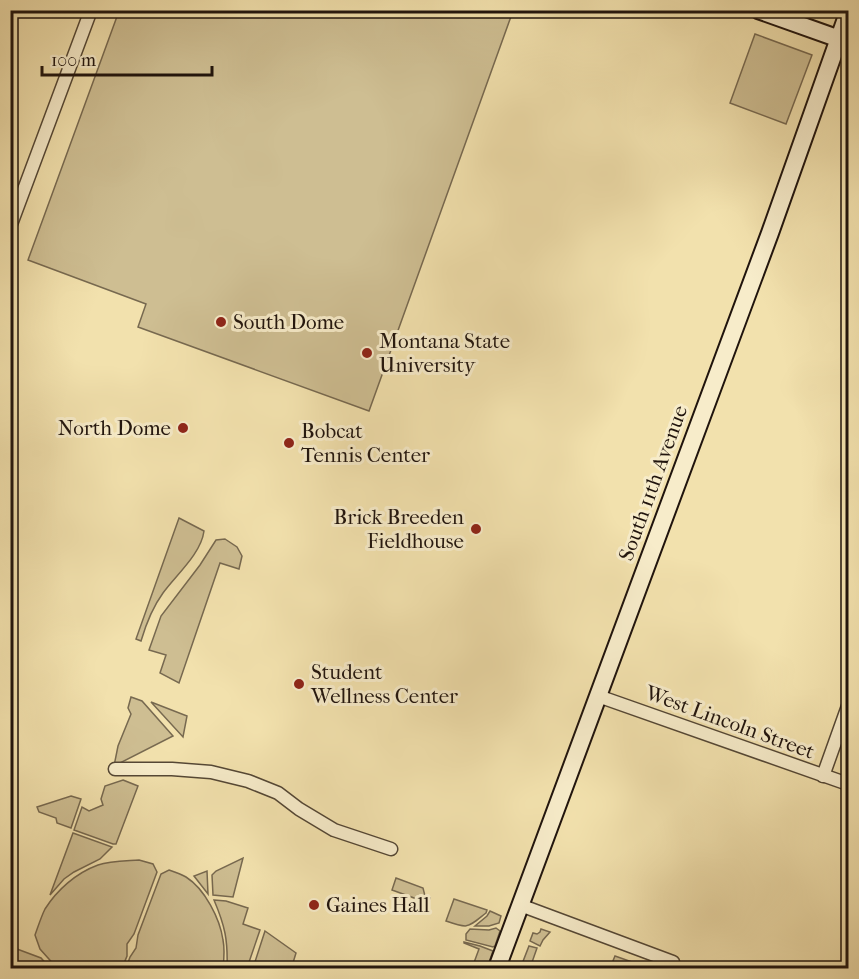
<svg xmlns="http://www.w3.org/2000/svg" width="859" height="979" font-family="'IM FELL French Canon',serif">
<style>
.green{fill:#cebe92;stroke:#776950;stroke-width:1.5}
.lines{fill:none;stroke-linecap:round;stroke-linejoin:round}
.street-casing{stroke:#544735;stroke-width:15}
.secondary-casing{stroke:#20140d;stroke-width:20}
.street{stroke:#f7ecca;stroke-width:12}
.secondary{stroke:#f7ecca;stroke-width:16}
.poi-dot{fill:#8f2418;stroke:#f7ecca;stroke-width:2}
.labels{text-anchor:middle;stroke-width:6;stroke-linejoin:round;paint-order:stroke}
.poi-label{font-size:21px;fill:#20140d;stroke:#f7ecca;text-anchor:start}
.street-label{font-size:21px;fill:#20140d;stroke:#f7ecca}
</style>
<rect width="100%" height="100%" fill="#f2e1ad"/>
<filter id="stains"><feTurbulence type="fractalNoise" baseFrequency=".00333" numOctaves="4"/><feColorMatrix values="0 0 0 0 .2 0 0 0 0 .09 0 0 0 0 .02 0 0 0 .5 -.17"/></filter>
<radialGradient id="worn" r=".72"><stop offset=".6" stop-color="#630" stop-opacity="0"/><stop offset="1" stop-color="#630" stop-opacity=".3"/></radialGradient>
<g class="green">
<path d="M 119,11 L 513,11 L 369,411 L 138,327 L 146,304 L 28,260 Z"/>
<path d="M 755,34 L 812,55 L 786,124 L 730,103 Z"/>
<path d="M 179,518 L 204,531 C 201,554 176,575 163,593 C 152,608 146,624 141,641 L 136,639 Z"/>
<path d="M 225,539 L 237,547 L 242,556 L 239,569 L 220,563 L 179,683 L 160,673 L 166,655 L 149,650 L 161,616 L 200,565 L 216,540 Z"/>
<path d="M 131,697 L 142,701 L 173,736 L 114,766 L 118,746 L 131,714 L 128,708 Z"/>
<path d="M 151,702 L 187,716 L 183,737 Z"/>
<path d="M 123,780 L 138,786 L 116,844 L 113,844 L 74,830 L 82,807 L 89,811 L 103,805 L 101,799 L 105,786 Z"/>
<path d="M 71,796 L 81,799 L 71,828 L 57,823 L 56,818 L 39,812 L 37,807 Z"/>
<path d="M 73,833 L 112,847 L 100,859 L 74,872 L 64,879 L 50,895 Z"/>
<path d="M 243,858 L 233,897 L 213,895 L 212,875 L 216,871 Z"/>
<path d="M 139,860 L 153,864 L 157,872 L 134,934 L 127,944 L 127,956 L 122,968 L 57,968 L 40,949 L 35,935 C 38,927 41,917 45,909 C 57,890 76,873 98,865 C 110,861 126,861 139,860 Z"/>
<path d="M 169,870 C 175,872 181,874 186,877 C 205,889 220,919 223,940 C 225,950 224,959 223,968 L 126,968 L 130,957 L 136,948 L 138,935 L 161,874 Z"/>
<path d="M 207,871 L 208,894 L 194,876 Z"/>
<path d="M 396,878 L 423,888 L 425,896 L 430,898 L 428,903 L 392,890 Z"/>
<path d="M 454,899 L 487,910 L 486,913 C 467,928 469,929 446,921 Z"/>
<path d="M 214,900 L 226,901 L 248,908 L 243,924 L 260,930 L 247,968 L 227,968 C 228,940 225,926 214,900 Z"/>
<path d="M 490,911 L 501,916 L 499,923 L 489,926 L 475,926 L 487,916 Z"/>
<path d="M 496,928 L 500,931 L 495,946 L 493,947 L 466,940 L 466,934 L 470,929 L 489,930 Z"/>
<path d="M 541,929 L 550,932 L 543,940 L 540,946 L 530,941 L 533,933 L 537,934 L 540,932 Z"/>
<path d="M 265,931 L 296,953 L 292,966 L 301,968 L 253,968 Z"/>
<path d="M 464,942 L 480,946 L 493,951 L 487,968 L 472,968 L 479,949 L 464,943 Z"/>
<path d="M 529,946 L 537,948 L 530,968 L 522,964 Z"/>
<path d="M 17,949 L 41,958 L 50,968 L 24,968 L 11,965 Z"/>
<path d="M 615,956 L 649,968 L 610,968 Z"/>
</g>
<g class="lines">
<defs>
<g id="street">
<path d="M 10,227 L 91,10"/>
<path d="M 598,696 L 848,784"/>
<path d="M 115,769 L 172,769 L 211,772 L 248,781 L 278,793 L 299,809 L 334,830 L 391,849"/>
<path d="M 823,776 L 848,706"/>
<path d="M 520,905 L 673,962 L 671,968"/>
</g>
<g id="secondary">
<path d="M 758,10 L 848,42"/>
<path d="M 497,968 L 770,233 L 848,13"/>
</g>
</defs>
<use href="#street" class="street-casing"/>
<use href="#secondary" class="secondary-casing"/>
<use href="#street" class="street"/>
<use href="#secondary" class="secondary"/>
</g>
<g class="poi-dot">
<circle cx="221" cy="322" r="6"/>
<circle cx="367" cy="353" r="6"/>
<circle cx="183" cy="428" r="6"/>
<circle cx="289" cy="443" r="6"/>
<circle cx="476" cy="529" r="6"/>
<circle cx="299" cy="684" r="6"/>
<circle cx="314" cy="905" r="6"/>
</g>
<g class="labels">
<g class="poi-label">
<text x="233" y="329">South Dome</text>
<text x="379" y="348">Montana State<tspan x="379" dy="24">University</tspan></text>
<text x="171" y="435" text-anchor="end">North Dome</text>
<text x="301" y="438">Bobcat<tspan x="301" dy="24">Tennis Center</tspan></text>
<text x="464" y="524" text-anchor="end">Brick Breeden<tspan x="464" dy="24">Fieldhouse</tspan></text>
<text x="311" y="679">Student<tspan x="311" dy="24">Wellness Center</tspan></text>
<text x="326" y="912">Gaines Hall</text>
</g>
<g class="street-label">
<text transform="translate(653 483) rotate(-70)" y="7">South 11th Avenue</text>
<text transform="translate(730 722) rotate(20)" y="7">West Lincoln Street</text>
</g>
</g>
<rect width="859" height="979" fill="none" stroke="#f2e1ad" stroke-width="36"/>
<rect x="12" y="12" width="835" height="955" fill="none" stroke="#20140d" stroke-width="3"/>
<rect x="18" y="18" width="823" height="943" fill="none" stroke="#20140d" stroke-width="1.5"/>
<path d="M42 66v9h170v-9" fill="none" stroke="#20140d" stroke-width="3"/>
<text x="51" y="66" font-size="18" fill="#20140d" stroke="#f7ecca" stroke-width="4.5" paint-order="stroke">100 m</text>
<rect width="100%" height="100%" filter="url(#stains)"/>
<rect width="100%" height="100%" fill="url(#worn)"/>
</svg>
